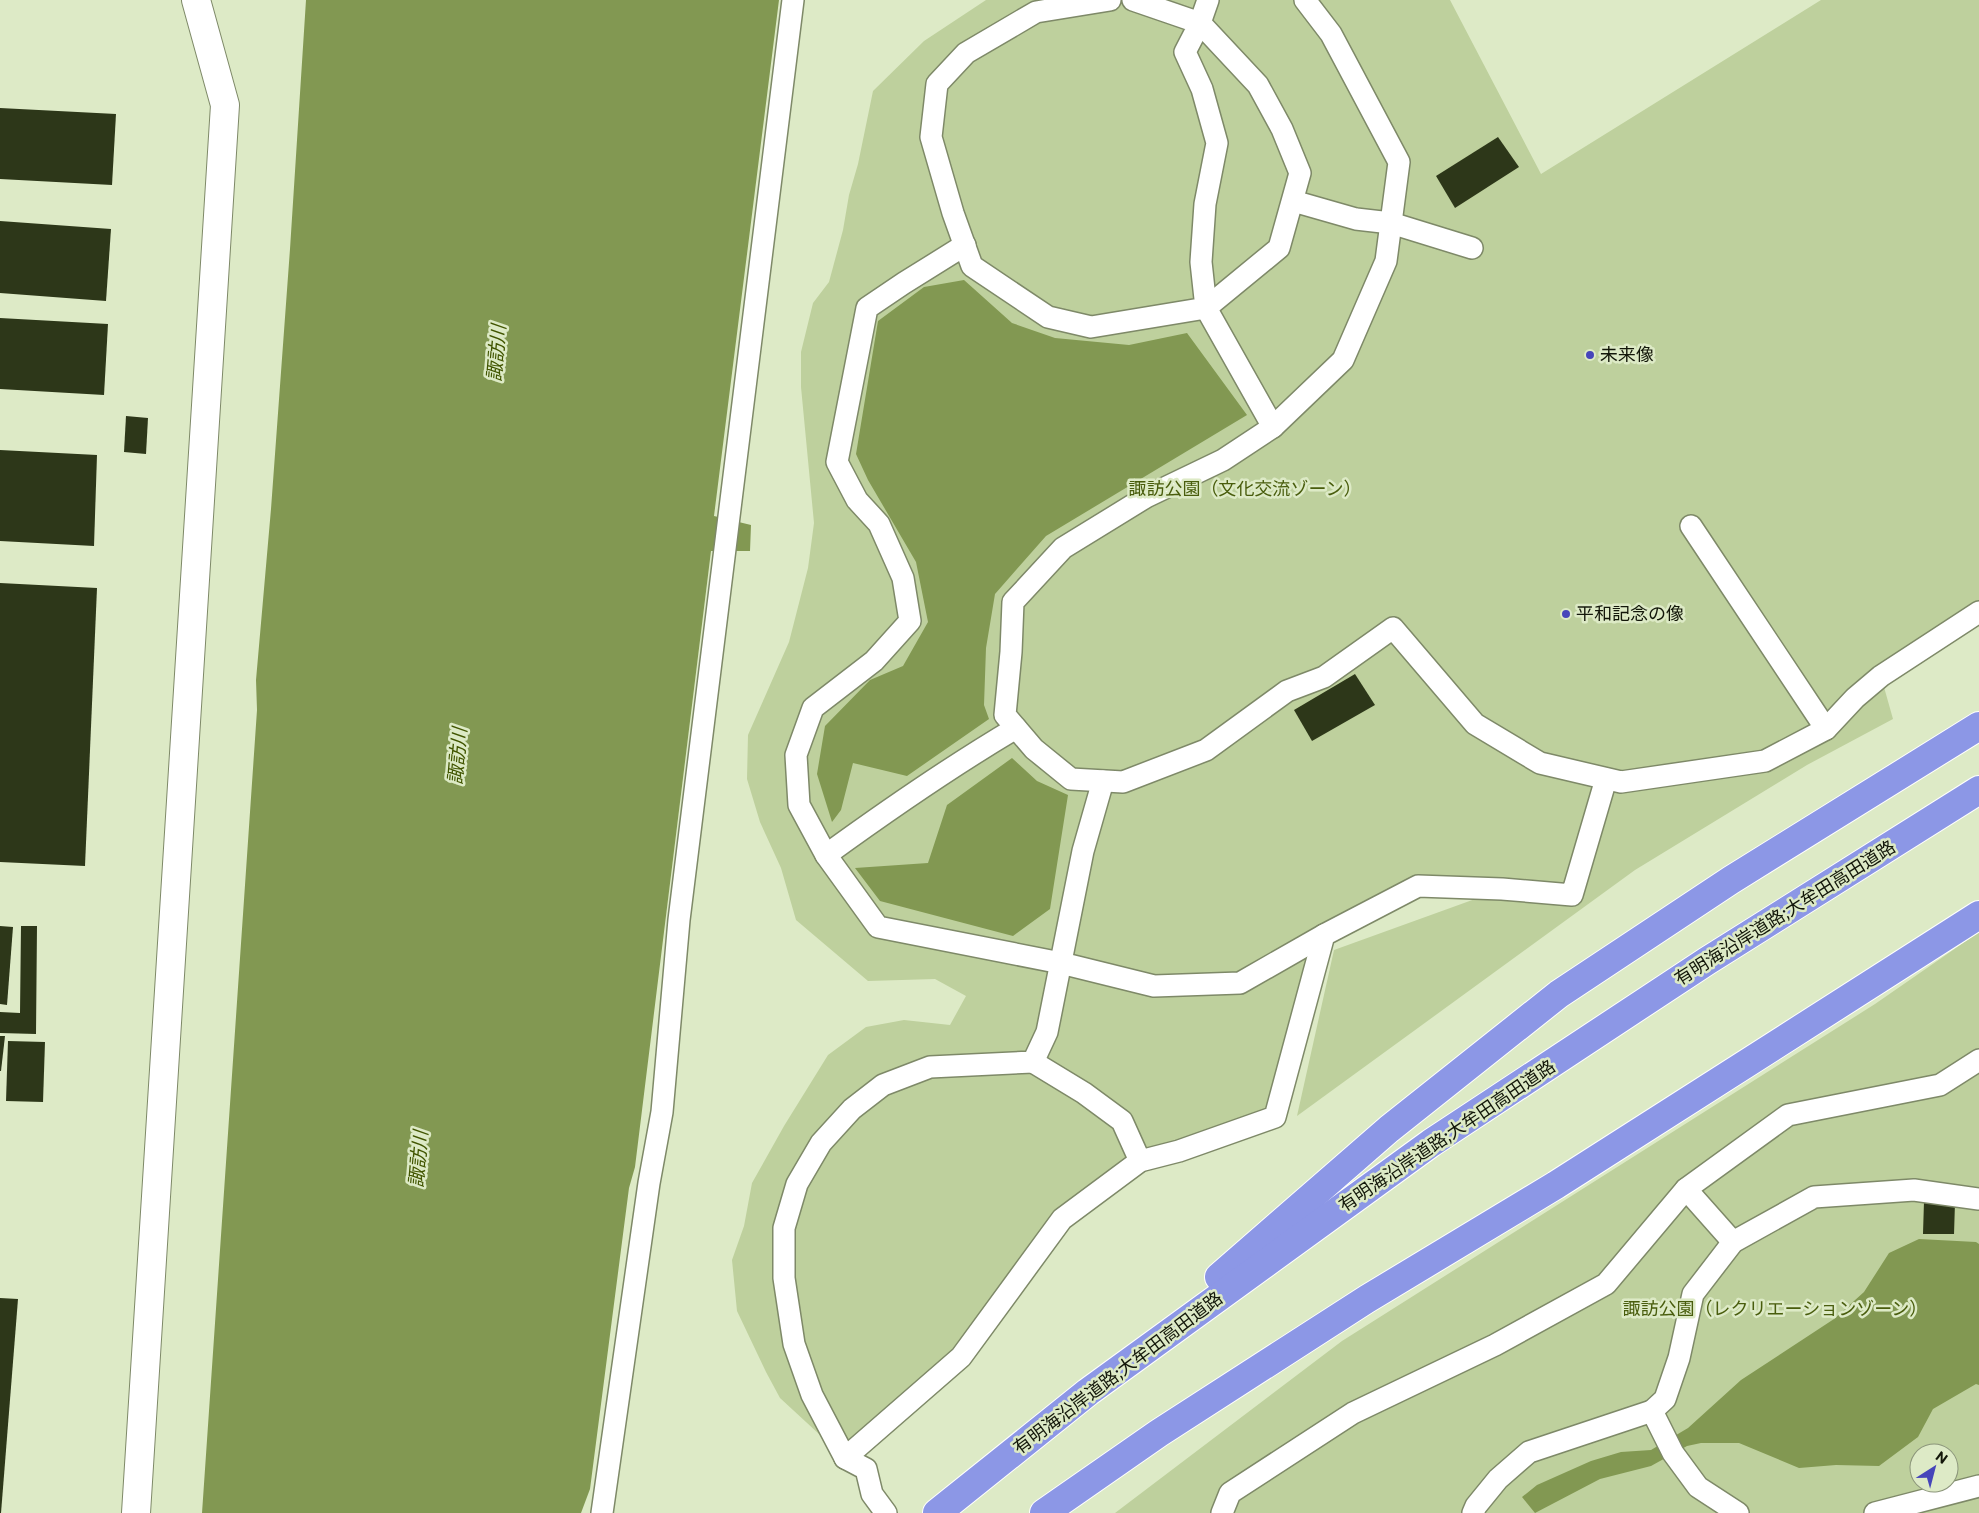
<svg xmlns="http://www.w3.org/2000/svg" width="1979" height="1513" font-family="Commissioner,'Noto Sans JP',sans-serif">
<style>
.green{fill:#bed09d;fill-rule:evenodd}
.water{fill:#829852}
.building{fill:#2d3719}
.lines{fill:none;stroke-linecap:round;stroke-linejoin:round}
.service-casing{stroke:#7e8968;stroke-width:24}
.tertiary-casing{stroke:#7e8968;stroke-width:30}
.motorway-casing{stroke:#fff;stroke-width:30}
.service{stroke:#fff;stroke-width:21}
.tertiary{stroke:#fff;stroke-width:28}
.motorway{stroke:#8c97e6;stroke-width:28}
.poi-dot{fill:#4645ba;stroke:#ddeac6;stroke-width:2}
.labels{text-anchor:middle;stroke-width:5;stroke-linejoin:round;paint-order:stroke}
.poi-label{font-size:18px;fill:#13170a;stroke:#ddeac6;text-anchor:start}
.park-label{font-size:18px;fill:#495d0d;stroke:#ddeac6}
.street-label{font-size:18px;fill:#13170a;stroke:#ddeac6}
.water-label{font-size:19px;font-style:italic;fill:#415500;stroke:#ddeac6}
</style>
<rect width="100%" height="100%" fill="#ddeac6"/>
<g class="green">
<path d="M 986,0 L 1450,0 L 1541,174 L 1821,0 L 1979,0 L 1979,615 L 1882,680 L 1893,719 L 1807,765 L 1635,870 L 1297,1116 L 1334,950 L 1500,890 L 1418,886 L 1324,935 L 1275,1117 L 1140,1161 L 1062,1219 L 961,1357 L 845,1458 L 780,1398 L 766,1372 L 737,1311 L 732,1260 L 744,1226 L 752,1183 L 784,1126 L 828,1055 L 866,1027 L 904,1020 L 950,1025 L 966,996 L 935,979 L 868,981 L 796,920 L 781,868 L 760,822 L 747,779 L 748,735 L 789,642 L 808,568 L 814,523 L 801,387 L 801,352 L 813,303 L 829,282 L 843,230 L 849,195 L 858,164 L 873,91 L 924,41 Z"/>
<path d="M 1979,932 L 1979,1513 L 1115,1513 L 1342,1341 L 1875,1004 ZM 1919,1453 L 1949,1453 L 1949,1483 L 1919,1483 Z"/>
</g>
<g class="water">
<path d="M 306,0 L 779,0 L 714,516 L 751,525 L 750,551 L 711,551 L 635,1167 L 629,1188 L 590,1489 L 581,1513 L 202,1513 L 257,710 L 256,680 L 271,509 L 290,249 Z"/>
<path d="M 964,280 L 1012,323 L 1055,338 L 1129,345 L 1187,333 L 1247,415 L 1046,536 L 995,594 L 986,648 L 984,705 L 989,719 L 907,776 L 853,763 L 841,810 L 832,822 L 817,774 L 825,726 L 870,680 L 903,666 L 928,622 L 916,562 L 868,480 L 856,454 L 878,321 L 924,287 Z"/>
<path d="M 1012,758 L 1037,781 L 1068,795 L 1050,909 L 1013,936 L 880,901 L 855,868 L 928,863 L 947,805 Z"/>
<path d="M 1919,1239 L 1976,1242 L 1979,1244 L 1979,1385 L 1976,1384 L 1933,1409 L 1918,1437 L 1879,1466 L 1836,1465 L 1799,1468 L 1739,1443 L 1701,1443 L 1687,1446 L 1651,1466 L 1600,1479 L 1535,1513 L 1522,1497 L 1537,1485 L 1591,1461 L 1621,1452 L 1651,1450 L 1688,1428 L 1741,1380 L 1834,1319 L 1864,1292 L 1889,1253 Z"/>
</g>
<g class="building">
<path d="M 0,108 L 116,114 L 112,185 L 0,179 Z"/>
<path d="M 1498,137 L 1519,167 L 1455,208 L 1436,176 Z"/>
<path d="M 0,221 L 111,229 L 106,301 L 0,293 Z"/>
<path d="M 0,318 L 108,324 L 104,395 L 0,389 Z"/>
<path d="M 126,416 L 148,418 L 146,454 L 124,452 Z"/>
<path d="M 0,450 L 97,455 L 94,546 L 0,541 Z"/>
<path d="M 0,583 L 97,588 L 85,866 L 0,862 Z"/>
<path d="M 1355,674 L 1375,705 L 1312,741 L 1294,710 Z"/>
<path d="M 0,926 L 13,927 L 7,1005 L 0,1004 Z"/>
<path d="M 21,926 L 37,926 L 36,1034 L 0,1033 L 0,1012 L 20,1013 Z"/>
<path d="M 0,1036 L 5,1036 L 1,1071 L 0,1071 Z"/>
<path d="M 8,1041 L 45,1042 L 43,1102 L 6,1101 Z"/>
<path d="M 1924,1201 L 1955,1202 L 1954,1234 L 1923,1234 Z"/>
<path d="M 0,1298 L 18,1299 L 1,1513 L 0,1513 Z"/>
</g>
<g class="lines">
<defs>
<g id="service">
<path d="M 1110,0 L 1036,12 L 966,53 L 937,84 L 931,137 L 953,213 L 972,266 L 1048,317 L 1091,327 L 1206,308 L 1201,262 L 1205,204 L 1217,143 L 1202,89 L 1185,52 L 1200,23 L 1133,0"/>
<path d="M 1208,0 L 1200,23 L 1258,85 L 1282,129 L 1300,173 L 1279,248 L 1206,308 L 1273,427 L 1223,460 L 1146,497 L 1063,548 L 1013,602 L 1011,652 L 1005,715 L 1034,749 L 1071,779 L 1123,782 L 1206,750 L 1287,691 L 1324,677 L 1393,628 L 1475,724 L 1540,763 L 1621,782 L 1765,761 L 1826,729 L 1855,698 L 1881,676 L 1979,612"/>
<path d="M 1293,201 L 1356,219 L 1391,223 L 1472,248"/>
<path d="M 965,245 L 904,283 L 867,308 L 837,462 L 857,500 L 879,524 L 903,578 L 910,621 L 874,661 L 813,708 L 796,755 L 799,805 L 826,855 L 878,927 L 1061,963 L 1154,986 L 1240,983 L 1324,935"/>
<path d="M 1273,427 L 1343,360 L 1386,261 L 1399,162 L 1331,34 L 1305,0"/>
<path d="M 1691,526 L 1826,729"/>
<path d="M 826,855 C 888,810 950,767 1016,728"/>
<path d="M 1033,1062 L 1084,1093 L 1122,1121 L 1140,1161"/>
<path d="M 1686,1189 L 1733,1242"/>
<path d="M 845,1458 L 812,1395 L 794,1344 L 784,1278 L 784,1228 L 797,1184 L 821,1143 L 852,1109 L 883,1085 L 930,1067 L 1033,1062 L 1047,1032 L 1083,851 L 1103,781"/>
<path d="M 602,1513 L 649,1183 L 662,1112 L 679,920 L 793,0"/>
<path d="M 886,1513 L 872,1494 L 866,1469 L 845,1458 L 961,1357 L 1062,1219 L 1140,1161 L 1179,1151 L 1275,1117 L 1324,935 L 1418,886 L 1502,889 L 1572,895 L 1606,779"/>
<path d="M 1222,1513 L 1230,1493 L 1353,1413 L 1495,1345 L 1606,1284 L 1686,1189 L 1788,1115 L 1940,1085 L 1979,1060"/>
<path d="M 1473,1513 L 1476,1506 L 1498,1479 L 1529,1452 L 1652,1411"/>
<path d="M 1738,1513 L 1698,1487 L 1673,1453 L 1652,1411 L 1665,1399 L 1679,1358 L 1693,1294 L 1733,1242 L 1814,1197 L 1914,1190 L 1979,1199"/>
<path d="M 1875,1513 L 1979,1486"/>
</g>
<path id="tertiary" d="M 136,1513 L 225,105 L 196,0"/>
<g id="motorway">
<path d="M 1219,1277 L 1389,1129 L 1559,994 L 1731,880 L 1979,726"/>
<path d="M 937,1513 L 1088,1392 L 1431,1143 L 1707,961 L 1979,790"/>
<path d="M 1044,1513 L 1159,1433 L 1367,1299 L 1556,1185 L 1979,915"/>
</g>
</defs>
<use href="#service" class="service-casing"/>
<use href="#tertiary" class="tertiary-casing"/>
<use href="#motorway" class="motorway-casing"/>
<use href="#service" class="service"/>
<use href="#tertiary" class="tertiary"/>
<use href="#motorway" class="motorway"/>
</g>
<g class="poi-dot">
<circle cx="1590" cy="355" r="5"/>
<circle cx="1566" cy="614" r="5"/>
</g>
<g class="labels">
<g class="poi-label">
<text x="1600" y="361">未来像</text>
<text x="1576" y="620">平和記念の像</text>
</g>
<g class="park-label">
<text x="1245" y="495">諏訪公園（文化交流ゾーン）</text>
<text x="1775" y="1315">諏訪公園（レクリエーションゾーン）</text>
</g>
<g class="street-label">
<text transform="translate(1785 913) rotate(-32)" y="6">有明海沿岸道路;大牟田高田道路</text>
<text transform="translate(1447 1136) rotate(-34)" y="6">有明海沿岸道路;大牟田高田道路</text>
<text transform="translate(1118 1373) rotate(-37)" y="6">有明海沿岸道路;大牟田高田道路</text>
</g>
<g class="water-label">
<text transform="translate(496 353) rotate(-85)" y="7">諏訪川</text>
<text transform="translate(457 756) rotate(-85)" y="7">諏訪川</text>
<text transform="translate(418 1159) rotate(-85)" y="7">諏訪川</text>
</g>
</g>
<g transform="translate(1934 1468) rotate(36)"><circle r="24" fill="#ddeac6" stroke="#8c967b"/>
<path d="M0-4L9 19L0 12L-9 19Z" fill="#4645ba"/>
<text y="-8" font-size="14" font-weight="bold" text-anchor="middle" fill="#13170a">N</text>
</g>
</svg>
